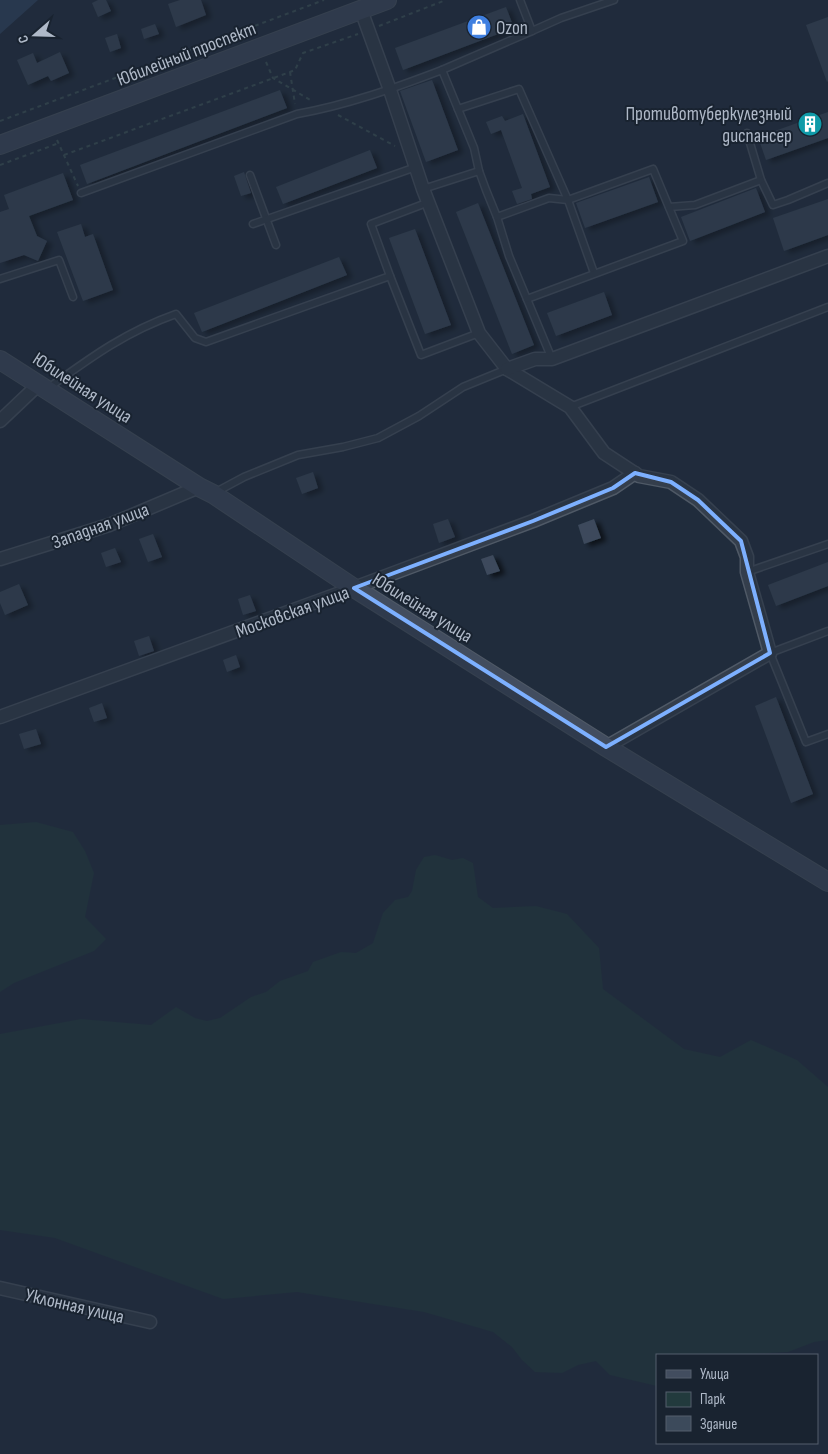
<svg xmlns="http://www.w3.org/2000/svg" width="828" height="1454" font-family="'Sofia Sans Condensed',sans-serif">
<style>
.green{fill:#223a3d}
.water{fill:#324765}
.building{fill:#3c4a5b;filter:url(#shadow)}
.lines{fill:none;stroke-linecap:round;stroke-linejoin:round}
.lane-casing{stroke:#4f5966;stroke-width:9}
.street-casing{stroke:#4f5966;stroke-width:15}
.secondary-casing{stroke:#4f5966;stroke-width:20}
.path{stroke:#40575a;stroke-width:2;stroke-dasharray:4 4;stroke-linecap:butt}
.lane{stroke:#343e4c;stroke-width:6}
.street{stroke:#343e4c;stroke-width:12}
.secondary{stroke:#424d5f;stroke-width:18}
.marked{fill:none;stroke:#7db0ff;stroke-width:4;stroke-linejoin:round}
.labels{text-anchor:middle;stroke-width:4;stroke-linejoin:round;paint-order:stroke}
.poi-label{font-size:19px;fill:#afb9c8;stroke:#192330;text-anchor:start}
.street-label{font-size:19px;fill:#afb9c8;stroke:#192330}
</style>
<defs>
<filter id="shadow"><feDropShadow dx="5.5" dy="3" stdDeviation="2.5" flood-color="#0009"/></filter>
</defs>
<rect width="100%" height="100%" fill="#202c3c"/>
<g class="green">
<path d="M 36,822 L 73,832 L 85,851 L 94,873 L 85,917 L 106,939 L 94,951 L 14,983 L 0,992 L 0,825 Z"/>
<path d="M 435,855 L 452,860 L 463,858 L 473,863 L 478,897 L 493,908 L 536,906 L 567,914 L 599,948 L 603,989 L 684,1049 L 720,1057 L 751,1040 L 797,1060 L 828,1087 L 828,1340 L 814,1342 L 788,1352 L 735,1355 L 657,1355 L 657,1386 L 610,1375 L 596,1361 L 578,1365 L 562,1373 L 535,1372 L 522,1360 L 512,1347 L 493,1332 L 424,1312 L 297,1292 L 223,1299 L 55,1238 L 0,1230 L 0,1034 L 81,1019 L 151,1025 L 176,1007 L 195,1018 L 207,1021 L 220,1018 L 251,997 L 266,992 L 280,981 L 308,971 L 313,962 L 341,952 L 356,953 L 373,943 L 383,913 L 395,900 L 408,897 L 412,891 L 416,870 L 424,857 Z"/>
</g>
<path class="water" d="M 0,0 L 38,0 L 0,34 Z"/>
<g class="building">
<path d="M 98,0 L 106,0 L 111,11 L 98,17 L 92,3 Z"/>
<path d="M 180,0 L 201,0 L 206,15 L 176,27 L 168,4 Z"/>
<path d="M 506,7 L 514,28 L 403,70 L 395,48 Z"/>
<path d="M 828,17 L 828,81 L 827,82 L 806,25 Z"/>
<path d="M 155,24 L 159,34 L 144,39 L 141,29 Z"/>
<path d="M 117,34 L 121,48 L 110,52 L 105,38 Z"/>
<path d="M 60,52 L 69,73 L 51,81 L 48,76 L 28,85 L 17,60 L 33,53 L 37,63 Z"/>
<path d="M 432,80 L 458,150 L 426,162 L 400,91 Z"/>
<path d="M 280,90 L 287,108 L 87,184 L 80,165 Z"/>
<path d="M 828,112 L 828,138 L 766,160 L 758,137 Z"/>
<path d="M 523,114 L 550,187 L 531,194 L 532,199 L 517,204 L 512,191 L 522,188 L 501,130 L 491,134 L 486,122 L 502,116 L 505,121 Z"/>
<path d="M 370,150 L 377,168 L 283,204 L 276,187 Z"/>
<path d="M 244,172 L 251,193 L 241,196 L 234,176 Z"/>
<path d="M 63,173 L 73,200 L 29,216 L 37,236 L 47,241 L 38,261 L 24,255 L 0,263 L 0,212 L 9,209 L 4,195 Z"/>
<path d="M 649,177 L 658,202 L 585,228 L 576,203 Z"/>
<path d="M 756,188 L 765,212 L 690,241 L 681,217 Z"/>
<path d="M 828,199 L 828,235 L 784,251 L 773,218 Z"/>
<path d="M 478,203 L 534,345 L 512,354 L 456,212 Z"/>
<path d="M 81,224 L 85,237 L 93,234 L 113,290 L 83,301 L 57,232 Z"/>
<path d="M 415,229 L 451,325 L 425,334 L 389,238 Z"/>
<path d="M 339,257 L 347,275 L 202,332 L 194,313 Z"/>
<path d="M 604,292 L 612,315 L 556,336 L 547,313 Z"/>
<path d="M 313,472 L 318,488 L 302,494 L 296,478 Z"/>
<path d="M 448,519 L 455,537 L 439,543 L 433,524 Z"/>
<path d="M 594,519 L 601,538 L 584,544 L 578,525 Z"/>
<path d="M 153,534 L 162,557 L 148,562 L 139,539 Z"/>
<path d="M 115,548 L 121,562 L 106,567 L 101,553 Z"/>
<path d="M 493,555 L 500,571 L 487,575 L 481,559 Z"/>
<path d="M 828,562 L 828,586 L 776,606 L 768,585 Z"/>
<path d="M 19,584 L 28,605 L 5,615 L 0,603 L 0,592 Z"/>
<path d="M 250,595 L 256,611 L 243,615 L 238,599 Z"/>
<path d="M 149,636 L 154,651 L 139,656 L 134,641 Z"/>
<path d="M 236,655 L 240,667 L 227,672 L 223,660 Z"/>
<path d="M 776,697 L 813,794 L 791,803 L 755,706 Z"/>
<path d="M 102,703 L 107,718 L 94,722 L 89,708 Z"/>
<path d="M 36,729 L 41,744 L 24,749 L 19,734 Z"/>
</g>
<g class="lines">
<defs>
<g id="lane">
<path d="M 532,31 L 561,18 L 614,0"/>
<path d="M 442,70 L 532,31 L 520,0"/>
<path d="M 458,109 L 519,89 L 568,200 L 594,273"/>
<path d="M 747,133 L 761,180 L 773,205 L 788,200 L 828,183"/>
<path d="M 250,175 L 276,245"/>
<path d="M 423,189 L 479,171 L 486,190 L 497,217 L 509,256 L 552,359"/>
<path d="M 81,193 L 297,114 C 347,105 395,88 442,70 L 474,148 L 479,171"/>
<path d="M 669,207 L 695,205 L 761,180"/>
<path d="M 497,217 L 549,198 L 568,200 L 653,169 L 683,241 L 527,299"/>
<path d="M 253,224 L 416,167"/>
<path d="M 390,276 L 421,355 L 479,333"/>
<path d="M 0,279 L 59,260 L 73,297"/>
<path d="M 47,389 C 90,358 125,332 176,314 L 195,338 L 206,342 L 390,276 L 371,224 L 429,202"/>
<path d="M 570,407 L 828,307"/>
<path d="M 216,492 L 244,477 L 298,455 L 343,447 L 378,438 L 419,416 L 463,387 L 507,369"/>
<path d="M 747,572 L 828,544"/>
<path d="M 828,631 L 770,653 L 806,742 L 828,734"/>
</g>
<g id="street">
<path d="M 361,10 L 390,90 L 423,189 L 479,333 L 507,369 L 570,407 L 604,453 L 639,476 L 671,482 L 698,500 L 741,541 L 747,557 L 747,572 L 770,653 L 606,747"/>
<path d="M 507,369 L 535,359 L 552,359 L 828,256"/>
<path d="M 0,421 L 39,384"/>
<path d="M 0,559 L 109,525 L 199,487"/>
<path d="M 0,717 L 354,588 L 533,521 L 613,488 L 635,473"/>
<path d="M 0,1288 L 150,1322"/>
</g>
<g id="secondary">
<path d="M 0,145 L 387,0"/>
<path d="M 0,360 L 199,487 L 213,494 L 354,588 L 606,747 L 828,882"/>
</g>
</defs>
<use href="#lane" class="lane-casing"/>
<use href="#street" class="street-casing"/>
<use href="#secondary" class="secondary-casing"/>
<g class="path">
<path d="M 379,26 L 446,0"/>
<path d="M 266,62 L 273,78 L 312,101"/>
<path d="M 290,72 L 295,104"/>
<path d="M 338,115 L 395,146"/>
<path d="M 0,121 L 324,0"/>
<path d="M 57,140 L 78,186"/>
<path d="M 64,155 L 290,72 L 295,70 L 303,53 L 358,34"/>
<path d="M 0,165 L 59,143"/>
</g>
<use href="#lane" class="lane"/>
<use href="#street" class="street"/>
<use href="#secondary" class="secondary"/>
</g>
<path d="M0 0H828V1454H0ZM 635,473 L 671,482 L 698,500 L 741,541 L 770,653 L 606,747 L 354,588 L 533,521 L 613,488 Z" fill="#202c3c" fill-opacity=".55" fill-rule="evenodd"/>
<path class="marked" d="M 635,473 L 671,482 L 698,500 L 741,541 L 770,653 L 606,747 L 354,588 L 533,521 L 613,488 Z"/>
<defs>
<symbol id="shop-disc" viewBox="-11 -11 22 22"><circle r="9.5" fill="#3f7fe0" stroke="#192330"/><path d="M-5-2.5h2.3a2.7 3.5 0 0 1 5.4 0H5L5.5 6h-11ZM-1.5-2.5h3a1.5 2.3 0 0 0-3 0Z" fill="#fff"/></symbol>
<symbol id="building-disc" viewBox="-11 -11 22 22"><circle r="9.5" fill="#0f9aa8" stroke="#192330"/><path d="M-4-6H4V6H1V3H-1V6H-4ZM-2.5-4.3h1.7v1.8h-1.7ZM.8-4.3h1.7v1.8H.8ZM-2.5-1h1.7V.8h-1.7ZM.8-1h1.7V.8H.8Z" fill="#fff"/></symbol>
</defs>
<g fill-rule="evenodd">
<use href="#shop-disc" x="465" y="13" width="28" height="28"/>
<use href="#building-disc" x="796" y="110" width="28" height="28"/>
</g>
<g class="labels">
<g class="poi-label">
<text x="496" y="34">Ozon</text>
<text x="792" y="120" text-anchor="end">Противотуберкулезный<tspan x="792" dy="22">диспансер</tspan></text>
</g>
<g class="street-label">
<text transform="translate(186 53) rotate(-21)" y="7">Юбилейный проспект</text>
<text transform="translate(83 387) rotate(33)" y="7">Юбилейная улица</text>
<text transform="translate(100 525) rotate(-20)" y="7">Западная улица</text>
<text transform="translate(423 607) rotate(32)" y="7">Юбилейная улица</text>
<text transform="translate(292 611) rotate(-20)" y="7">Московская улица</text>
<text transform="translate(75 1305) rotate(13)" y="7">Уклонная улица</text>
</g>
</g>
<rect x="656" y="1354" width="162" height="90" fill="#192330" stroke="#555f6d"/>
<rect x="666" y="1370" width="25" height="8" fill="#424d5f" stroke="#555f6d"/>
<text x="700" y="1379" font-size="15" fill="#afb9c8">Улица</text>
<rect x="666" y="1392" width="25" height="15" fill="#223a3d" stroke="#555f6d"/>
<text x="700" y="1404" font-size="15" fill="#afb9c8">Парк</text>
<rect x="666" y="1416" width="25" height="15" fill="#3c4a5b" stroke="#555f6d"/>
<text x="700" y="1429" font-size="15" fill="#afb9c8">Здание</text>
<g transform="translate(35 35) rotate(250)" stroke="#192330" stroke-width="4" paint-order="stroke">
<path d="M0-4L9 19L0 12L-9 19Z" fill="#afb9c8"/>
<text y="-8" font-size="14" font-weight="bold" text-anchor="middle" fill="#afb9c8">С</text>
</g>
</svg>
